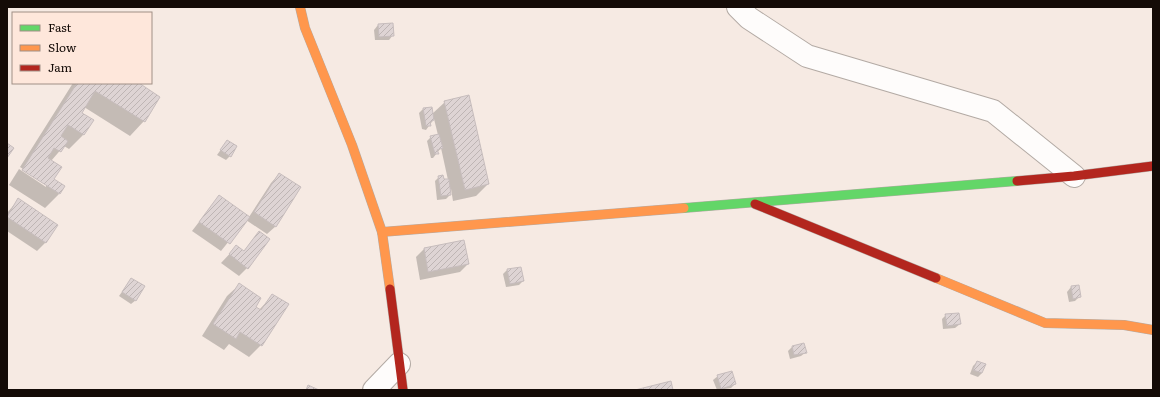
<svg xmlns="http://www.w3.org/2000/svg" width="1160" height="397" font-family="Literata,serif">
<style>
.shadow{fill:#0003}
.building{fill:url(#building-hatch);stroke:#c7bdbd}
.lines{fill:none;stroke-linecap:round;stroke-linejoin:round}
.street-casing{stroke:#b3aaa4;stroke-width:24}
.fast-casing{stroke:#b3aaa4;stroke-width:10}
.slow-casing{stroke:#b3aaa4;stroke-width:10}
.jam-casing{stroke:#b3aaa4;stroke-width:10}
.street{stroke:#fefcfb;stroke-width:22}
.fast{stroke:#63d668;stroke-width:9}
.slow{stroke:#ff974d;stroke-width:9}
.jam{stroke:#b3261e;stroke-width:9}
</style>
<defs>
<pattern id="building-hatch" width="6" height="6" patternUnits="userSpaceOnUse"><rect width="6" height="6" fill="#ded4d4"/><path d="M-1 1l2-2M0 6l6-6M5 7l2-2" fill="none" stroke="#beb5b4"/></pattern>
</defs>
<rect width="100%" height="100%" fill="#f6eae3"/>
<g class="shadow">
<path d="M 378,25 L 393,35 L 389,40 L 375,40 L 374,30 Z"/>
<path d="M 73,83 L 137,83 L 159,97 L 144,121 L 130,136 L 84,107 L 80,113 L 92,120 L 83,135 L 69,149 L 64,146 L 51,161 L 53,179 L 59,194 L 45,208 L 9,185 L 19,169 L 46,187 L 46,184 L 20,167 Z"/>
<path d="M 445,102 L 488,184 L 476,196 L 453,201 L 451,189 L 449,190 L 450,195 L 446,199 L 437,200 L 435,181 L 439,177 L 443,180 L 448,180 L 441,148 L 433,158 L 431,158 L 427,141 L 431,137 L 438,135 L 434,119 L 426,130 L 422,129 L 419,113 L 423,109 L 432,114 Z"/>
<path d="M 227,141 L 230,156 L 226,160 L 217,155 Z"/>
<path d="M 279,174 L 276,226 L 267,234 L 246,220 L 221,251 L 192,231 L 219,196 L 249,217 L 271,183 Z"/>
<path d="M 18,200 L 57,225 L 45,243 L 37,251 L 7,231 L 7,213 Z"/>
<path d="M 259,232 L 247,268 L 239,276 L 221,263 L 236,247 L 243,252 Z"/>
<path d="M 464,241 L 468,264 L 460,272 L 420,280 L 416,257 L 424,249 Z"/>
<path d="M 507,270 L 523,281 L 519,285 L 506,287 L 503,274 Z"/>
<path d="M 131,279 L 136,300 L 131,304 L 119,296 Z"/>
<path d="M 239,285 L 255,308 L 259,310 L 273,295 L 261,345 L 249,357 L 229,344 L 224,350 L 202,336 L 227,296 Z"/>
<path d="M 1078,286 L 1079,297 L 1075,301 L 1069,302 L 1067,292 L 1071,287 Z"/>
<path d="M 946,315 L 960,324 L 955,328 L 943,329 L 942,319 Z"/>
<path d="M 792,347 L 806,352 L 801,356 L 790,359 L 788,351 Z"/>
<path d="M 977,362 L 982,373 L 978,377 L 970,374 L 973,366 Z"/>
<path d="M 718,376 L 735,384 L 731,388 L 717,390 L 713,380 Z"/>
</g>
<g class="building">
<path d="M 393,23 L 394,36 L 379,37 L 378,24 Z"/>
<path d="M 77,83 L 139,83 L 160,97 L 145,122 L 95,91 L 82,113 L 94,120 L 84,135 L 68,125 L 61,136 L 68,141 L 61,152 L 54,148 L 48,158 L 62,167 L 54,179 L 65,186 L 60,194 L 22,170 Z"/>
<path d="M 469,95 L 489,184 L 465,190 L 444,101 Z"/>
<path d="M 432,107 L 434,120 L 430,122 L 431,126 L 426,126 L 423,108 Z"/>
<path d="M 439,134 L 443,148 L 437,150 L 439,154 L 435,154 L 430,136 Z"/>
<path d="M 227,140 L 237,146 L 231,157 L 220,150 Z"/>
<path d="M 7,143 L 14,148 L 7,158 Z"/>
<path d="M 279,173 L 301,187 L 276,227 L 254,212 Z"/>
<path d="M 443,175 L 444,179 L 449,179 L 451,195 L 441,196 L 438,176 Z"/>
<path d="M 219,195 L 250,217 L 230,244 L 199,222 Z"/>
<path d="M 18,198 L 58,225 L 46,243 L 7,217 Z"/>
<path d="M 259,231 L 270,239 L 248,269 L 229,254 L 236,245 L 244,251 Z"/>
<path d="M 464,240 L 469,264 L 428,272 L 424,248 Z"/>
<path d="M 521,267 L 524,281 L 510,284 L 507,269 Z"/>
<path d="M 131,278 L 145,286 L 136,301 L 122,292 Z"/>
<path d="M 239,283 L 261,298 L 256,307 L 261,310 L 272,294 L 289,304 L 262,346 L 240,332 L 236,339 L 213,324 Z"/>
<path d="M 1079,285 L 1081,297 L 1073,299 L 1071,286 Z"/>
<path d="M 959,313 L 961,324 L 947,326 L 945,314 Z"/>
<path d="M 804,343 L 807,353 L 794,355 L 792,346 Z"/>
<path d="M 977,361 L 986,364 L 982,373 L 973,370 Z"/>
<path d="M 732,371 L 736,384 L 721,389 L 717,375 Z"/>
<path d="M 671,381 L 673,390 L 635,390 Z"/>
<path d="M 308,385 L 319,390 L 306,390 Z"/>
</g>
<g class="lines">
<defs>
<g id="street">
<path d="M 738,7 L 749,18 L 807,56 L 993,111 L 1074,176"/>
<path d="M 374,390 L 399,364"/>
</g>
<path id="fast" d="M 684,208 L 1017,181"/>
<g id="slow">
<path d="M 300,7 L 305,28 L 352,145 L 382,232 L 390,289"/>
<path d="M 382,232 L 684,208"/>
<path d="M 936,278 L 1045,323 L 1124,325 L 1153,330"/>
</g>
<g id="jam">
<path d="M 1017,181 L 1074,176 L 1153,166"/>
<path d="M 755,204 L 936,278"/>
<path d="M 390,289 L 403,390"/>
</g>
</defs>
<use href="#street" class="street-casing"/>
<use href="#fast" class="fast-casing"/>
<use href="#slow" class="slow-casing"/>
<use href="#jam" class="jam-casing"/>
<use href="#street" class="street"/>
<use href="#fast" class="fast"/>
<use href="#slow" class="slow"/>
<use href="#jam" class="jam"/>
</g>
<rect width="1160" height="397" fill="none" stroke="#140b07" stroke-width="16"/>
<rect x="12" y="12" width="140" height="72" fill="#fee7db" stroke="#a08f86"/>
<rect x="20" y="25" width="20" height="6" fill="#63d668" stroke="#a08f86"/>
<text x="48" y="32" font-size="12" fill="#140b07">Fast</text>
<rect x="20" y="45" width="20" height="6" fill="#ff974d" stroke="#a08f86"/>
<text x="48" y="52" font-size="12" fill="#140b07">Slow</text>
<rect x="20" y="65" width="20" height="6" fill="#b3261e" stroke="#a08f86"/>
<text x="48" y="72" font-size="12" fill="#140b07">Jam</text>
</svg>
